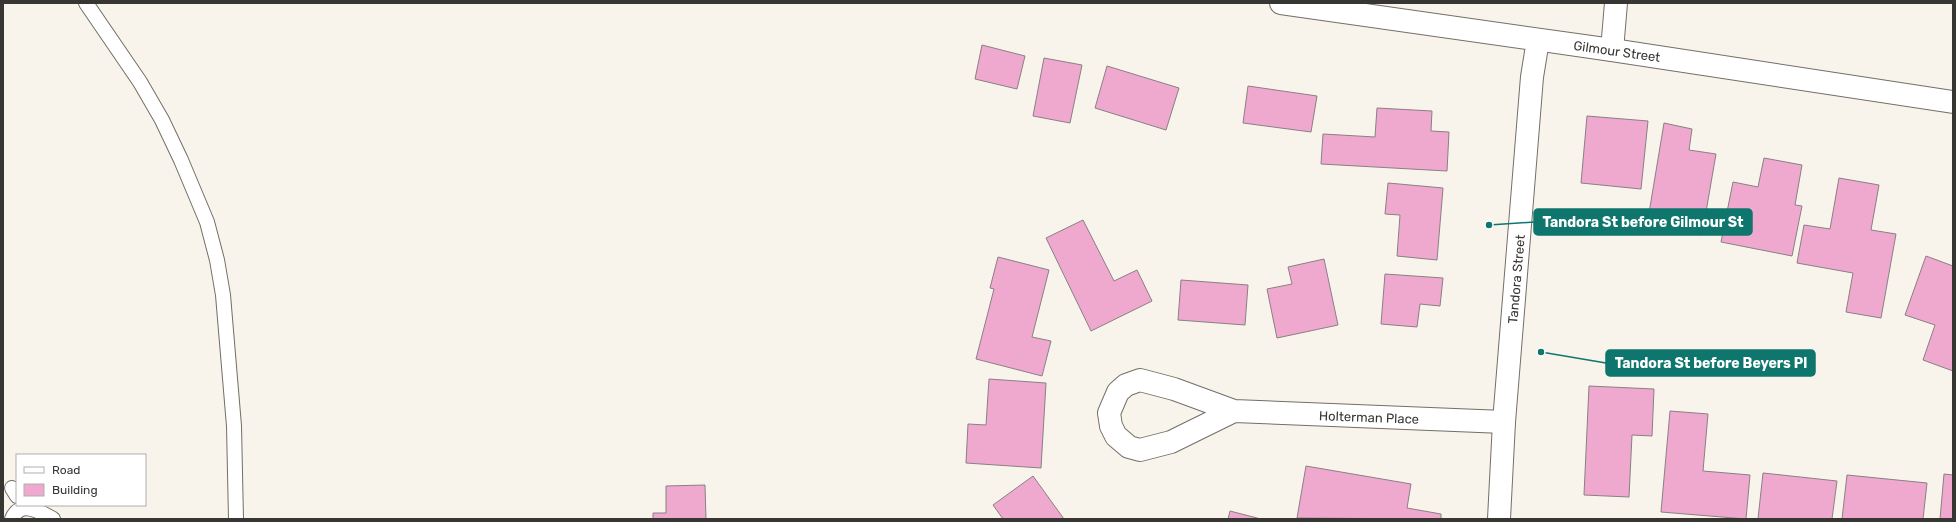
<svg xmlns="http://www.w3.org/2000/svg" width="1956" height="522" font-family="Rubik,sans-serif">
<style>
.building{fill:#f0a9ce;stroke:#888084}
.lines{fill:none;stroke-linecap:round;stroke-linejoin:round}
.service-casing{stroke:#736f68;stroke-width:16}
.minor-casing{stroke:#736f68;stroke-width:24}
.tertiary-casing{stroke:#736f68;stroke-width:24}
.secondary-casing{stroke:#736f68;stroke-width:24}
.service{stroke:#fff;stroke-width:14}
.minor{stroke:#fff;stroke-width:22}
.tertiary{stroke:#fff;stroke-width:22}
.secondary{stroke:#fff;stroke-width:22}
.labels{text-anchor:middle;stroke-width:4;stroke-linejoin:round;paint-order:stroke}
.street-label{font-size:13px;fill:#383633;stroke:#fff}
.leader{fill:none;stroke:#0f766e;stroke-width:1.5}
.callout-dot{fill:#0f766e;stroke:#fff;stroke-width:1.5}
.callout{fill:#0f766e;stroke:#0f766e;stroke-width:1.5}
.callout-label{font-size:14px;text-anchor:middle;font-weight:bold;fill:#fff}
</style>
<rect width="100%" height="100%" fill="#f8f3eb"/>
<g class="building">
<path d="M 982,45 L 1025,56 L 1017,89 L 975,79 Z"/>
<path d="M 1044,58 L 1082,65 L 1070,123 L 1033,116 Z"/>
<path d="M 1107,66 L 1179,88 L 1166,130 L 1095,108 Z"/>
<path d="M 1248,86 L 1317,96 L 1311,132 L 1243,123 Z"/>
<path d="M 1377,108 L 1432,111 L 1431,131 L 1449,132 L 1447,171 L 1321,164 L 1323,134 L 1375,137 Z"/>
<path d="M 1587,116 L 1648,121 L 1641,189 L 1581,183 Z"/>
<path d="M 1664,123 L 1692,129 L 1689,150 L 1716,154 L 1702,235 L 1647,225 Z"/>
<path d="M 1764,158 L 1802,165 L 1795,205 L 1802,206 L 1792,256 L 1721,242 L 1733,182 L 1758,187 Z"/>
<path d="M 1839,178 L 1879,185 L 1871,230 L 1896,234 L 1881,318 L 1846,312 L 1853,273 L 1797,263 L 1804,225 L 1830,229 Z"/>
<path d="M 1388,183 L 1443,188 L 1437,260 L 1397,256 L 1400,215 L 1385,214 Z"/>
<path d="M 1083,220 L 1114,281 L 1137,270 L 1152,301 L 1091,331 L 1046,238 Z"/>
<path d="M 1926,256 L 1953,266 L 1953,371 L 1923,360 L 1935,325 L 1905,315 Z"/>
<path d="M 998,257 L 1049,270 L 1032,337 L 1051,341 L 1042,376 L 976,359 L 994,289 L 990,288 Z"/>
<path d="M 1324,259 L 1338,325 L 1277,338 L 1267,289 L 1292,284 L 1288,267 Z"/>
<path d="M 1385,274 L 1443,278 L 1440,306 L 1420,304 L 1417,327 L 1381,324 Z"/>
<path d="M 1181,280 L 1248,285 L 1245,325 L 1178,320 Z"/>
<path d="M 989,379 L 1046,383 L 1041,468 L 966,463 L 968,424 L 986,425 Z"/>
<path d="M 1589,386 L 1654,389 L 1652,436 L 1632,435 L 1629,497 L 1584,495 Z"/>
<path d="M 1670,411 L 1708,414 L 1703,471 L 1750,475 L 1746,519 L 1661,512 Z"/>
<path d="M 1306,466 L 1411,484 L 1407,508 L 1441,514 L 1441,519 L 1297,518 Z"/>
<path d="M 1763,473 L 1837,481 L 1832,519 L 1758,519 Z"/>
<path d="M 1944,474 L 1953,475 L 1953,519 L 1940,519 Z"/>
<path d="M 1847,475 L 1927,483 L 1923,519 L 1842,519 Z"/>
<path d="M 1033,476 L 1064,519 L 1003,519 L 993,505 Z"/>
<path d="M 705,485 L 706,519 L 653,519 L 653,513 L 666,513 L 666,486 Z"/>
<path d="M 1230,511 L 1261,519 L 1228,519 Z"/>
</g>
<g class="lines">
<defs>
<g id="service">
<path d="M 86,3 L 140,82 L 162,120 L 181,160 L 207,222 L 217,260 L 223,295 L 234,426 L 236,519"/>
<path d="M 12,488 L 17,496"/>
<path d="M 12,519 C 20,499 41,512 53,519"/>
</g>
<g id="minor">
<path d="M 1612,50 L 1616,3"/>
<path d="M 1234,411 L 1171,442 L 1140,450 L 1129,447 L 1116,436 L 1111,426 L 1109,413 L 1118,392 L 1126,385 L 1140,380 L 1174,389 L 1234,411 L 1504,422"/>
</g>
<path id="tertiary" d="M 1499,519 L 1504,422 L 1532,77 L 1538,40"/>
<path id="secondary" d="M 1281,3 L 1612,50 L 1953,102"/>
</defs>
<use href="#service" class="service-casing"/>
<use href="#minor" class="minor-casing"/>
<use href="#tertiary" class="tertiary-casing"/>
<use href="#secondary" class="secondary-casing"/>
<use href="#service" class="service"/>
<use href="#minor" class="minor"/>
<use href="#tertiary" class="tertiary"/>
<use href="#secondary" class="secondary"/>
</g>
<g class="labels">
<g class="street-label">
<text transform="translate(1617 51) rotate(8)" y="5">Gilmour Street</text>
<text transform="translate(1516 279) rotate(-85)" y="5">Tandora Street</text>
<text transform="translate(1369 417) rotate(2)" y="5">Holterman Place</text>
</g>
</g>
<path class="leader" d="M1489 225L1534 222M1541 352L1606 363"/>
<g class="callout-dot">
<circle cx="1489" cy="225" r="4"/>
<circle cx="1541" cy="352" r="4"/>
</g>
<g class="callout">
<rect x="1534" y="209" width="218" height="26" rx="4"/>
<rect x="1606" y="350" width="209" height="26" rx="4"/>
</g>
<g class="callout-label">
<text x="1643" y="227">Tandora St before Gilmour St</text>
<text x="1711" y="368">Tandora St before Beyers Pl</text>
</g>
<rect width="1956" height="522" fill="none" stroke="#383633" stroke-width="8"/>
<rect x="16" y="454" width="130" height="52" fill="#ffffff" stroke="#afafad"/>
<rect x="24" y="467" width="20" height="6" fill="#ffffff" stroke="#afafad"/>
<text x="52" y="474" font-size="12" fill="#383633">Road</text>
<rect x="24" y="484" width="20" height="12" fill="#f0a9ce" stroke="#afafad"/>
<text x="52" y="494" font-size="12" fill="#383633">Building</text>
</svg>
